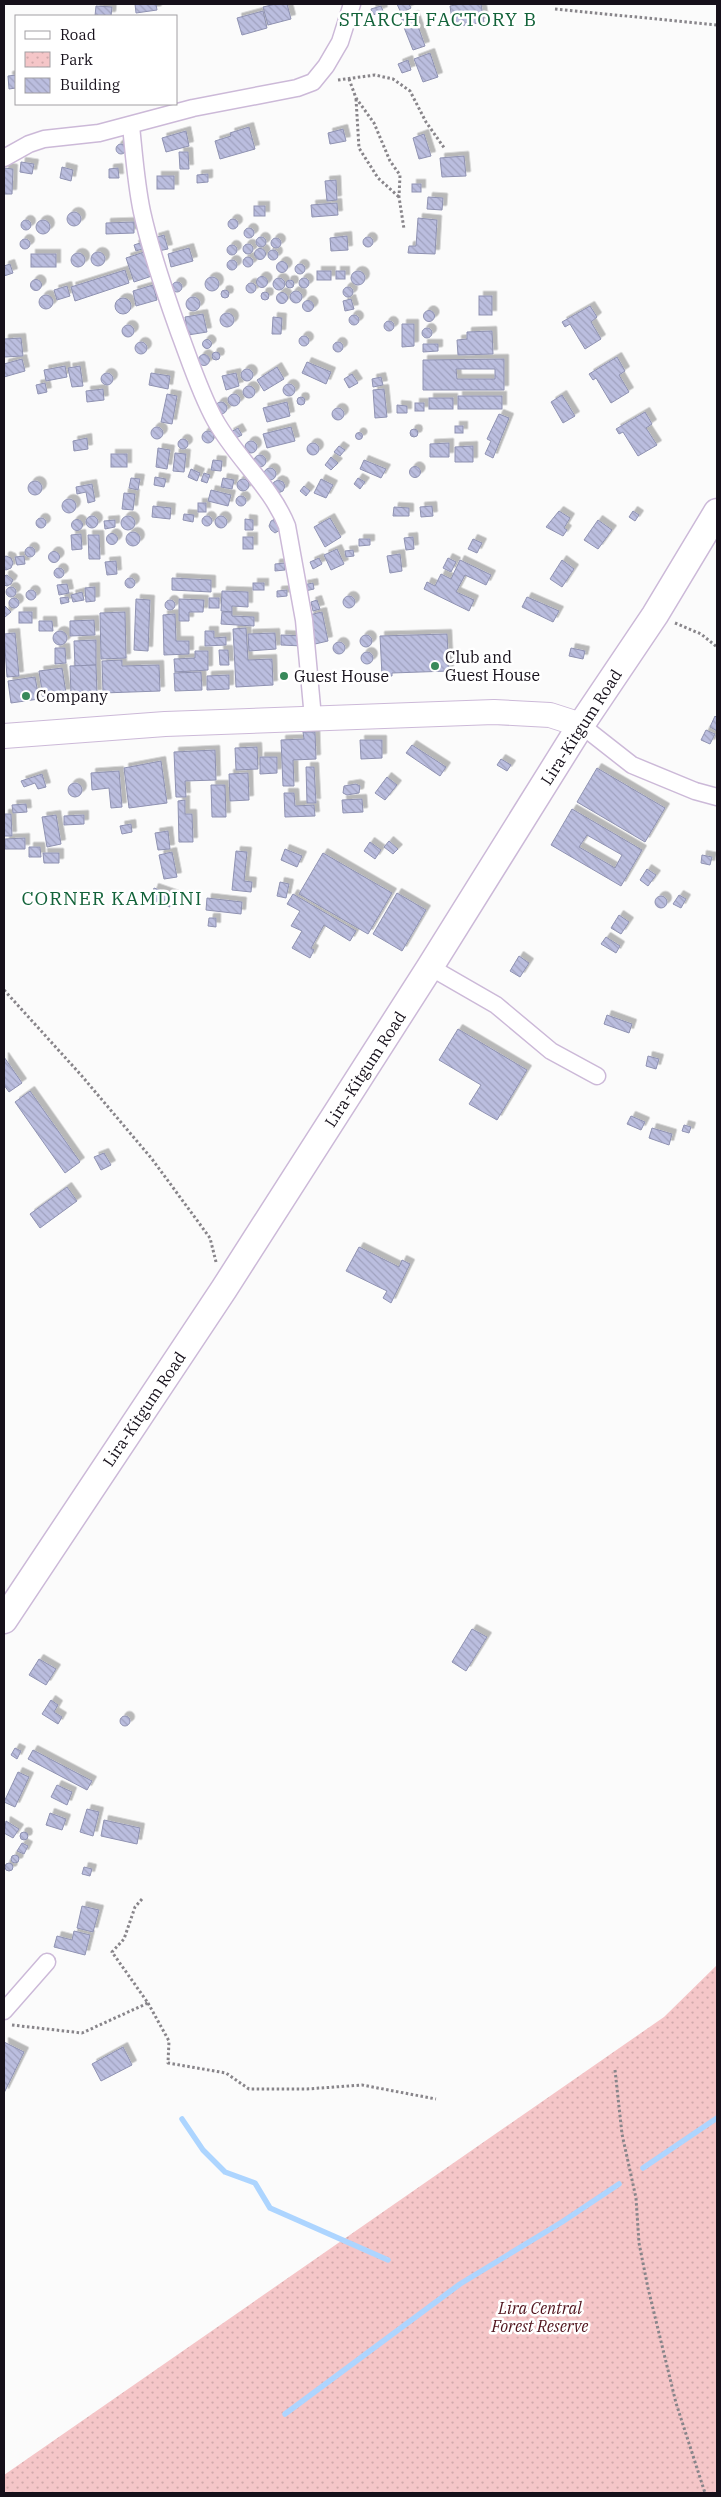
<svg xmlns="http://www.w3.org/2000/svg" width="721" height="2497" font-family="'IBM Plex Serif',serif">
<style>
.park{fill:url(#park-dots)}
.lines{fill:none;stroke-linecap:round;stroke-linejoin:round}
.stream{stroke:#add5ff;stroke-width:5.5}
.building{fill:url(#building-back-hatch);stroke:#8f92b1;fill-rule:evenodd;filter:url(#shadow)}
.street-casing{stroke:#ccb9d8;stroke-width:19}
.secondary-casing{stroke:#ccb9d8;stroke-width:26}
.primary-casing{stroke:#ccb9d8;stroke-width:29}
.path{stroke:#88858a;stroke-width:3;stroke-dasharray:2.5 2.5;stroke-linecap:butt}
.street{stroke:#fff;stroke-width:16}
.secondary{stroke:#fff;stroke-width:24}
.primary{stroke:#fff;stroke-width:26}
.poi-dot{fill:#38895a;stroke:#fff;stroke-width:2}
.labels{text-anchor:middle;stroke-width:5;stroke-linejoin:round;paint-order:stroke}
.poi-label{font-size:16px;fill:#16101a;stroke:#fff;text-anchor:start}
.street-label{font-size:16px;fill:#16101a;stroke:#fff}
.park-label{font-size:16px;font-style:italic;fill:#4f121b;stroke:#fff}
.quarter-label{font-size:19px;letter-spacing:1px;fill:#13633a;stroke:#fff}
</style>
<defs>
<pattern id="park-dots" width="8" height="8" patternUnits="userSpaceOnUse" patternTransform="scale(1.25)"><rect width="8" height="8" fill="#f5c6c8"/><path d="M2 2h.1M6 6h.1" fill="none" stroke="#d1a9ab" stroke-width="1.8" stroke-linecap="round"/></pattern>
<pattern id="building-back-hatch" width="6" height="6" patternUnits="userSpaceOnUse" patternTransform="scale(1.25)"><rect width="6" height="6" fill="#bbbedf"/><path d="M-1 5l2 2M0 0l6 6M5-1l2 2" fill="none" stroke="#a0a2bf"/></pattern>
<filter id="shadow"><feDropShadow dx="4.5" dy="-4.5" stdDeviation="0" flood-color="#0004"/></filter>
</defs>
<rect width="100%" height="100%" fill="#fbfbfb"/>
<path class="park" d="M 717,1965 L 717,2493 L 4,2493 L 4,2475 L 664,2017 Z"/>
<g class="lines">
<g class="stream">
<path d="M 182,2119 L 203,2150 L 225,2172 L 255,2183 L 270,2208 L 388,2260"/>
<path d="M 643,2168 L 717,2118"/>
<path d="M 285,2414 L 460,2284 L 562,2222 L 619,2184"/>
</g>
</g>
<g class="building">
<path d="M 135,4 L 156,4 L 157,10 L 136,13 Z"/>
<path d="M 276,4 L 287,4 L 291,19 L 268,25 L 263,7 Z"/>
<path d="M 397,4 L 409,4 L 411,8 L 401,13 Z"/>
<path d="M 461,4 L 481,4 L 484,22 L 453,27 L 450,6 Z"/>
<path d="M 96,6 L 112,7 L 111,16 L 95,16 Z"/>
<path d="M 381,6 L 383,11 L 373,15 L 371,9 Z"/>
<path d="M 263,11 L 267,28 L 242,35 L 237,18 Z"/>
<path d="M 414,15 L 425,46 L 413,50 L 401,20 Z"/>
<path d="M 430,53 L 438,77 L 423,82 L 414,59 Z"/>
<path d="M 408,60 L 411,70 L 402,73 L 398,64 Z"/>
<path d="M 16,75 L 16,88 L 9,89 L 8,76 Z"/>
<path d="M 249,127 L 255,149 L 220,159 L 215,141 L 231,136 L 230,133 Z"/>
<path d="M 343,129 L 346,141 L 330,144 L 328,133 Z"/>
<path d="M 186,131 L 189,146 L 166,152 L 162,138 Z"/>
<path d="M 424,134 L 431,156 L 419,159 L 413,138 Z"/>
<circle cx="121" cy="149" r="5"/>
<path d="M 179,152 L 188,152 L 189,169 L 180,169 Z"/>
<path d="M 464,156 L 466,176 L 442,177 L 440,158 Z"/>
<path d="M 21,162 L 34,164 L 32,174 L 20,172 Z"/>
<path d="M 62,167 L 73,170 L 71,181 L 60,178 Z"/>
<path d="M 4,168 L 13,169 L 12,194 L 4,194 Z"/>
<path d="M 118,168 L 119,178 L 109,178 L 109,169 Z"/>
<path d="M 208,174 L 208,182 L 197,183 L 197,175 Z"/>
<rect x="157" y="176" width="17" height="13"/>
<path d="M 336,180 L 337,200 L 327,201 L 325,181 Z"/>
<rect x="412" y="184" width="9" height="8"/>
<path d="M 428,197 L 443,198 L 442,210 L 427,209 Z"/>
<path d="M 337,203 L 338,215 L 312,217 L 311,205 Z"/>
<rect x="254" y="206" width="11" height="10"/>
<circle cx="74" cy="219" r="7"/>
<path d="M 418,218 L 437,220 L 435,254 L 408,253 L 409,246 L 416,246 Z"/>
<circle cx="233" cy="224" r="5"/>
<circle cx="43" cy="227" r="7"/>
<circle cx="26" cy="225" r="5"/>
<path d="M 134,222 L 134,233 L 106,234 L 106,223 Z"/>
<circle cx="249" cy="233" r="5"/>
<path d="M 164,235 L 168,249 L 158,251 L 154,238 Z"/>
<path d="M 347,236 L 348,250 L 331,251 L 330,238 Z"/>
<circle cx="368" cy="242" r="5"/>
<circle cx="261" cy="242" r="5"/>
<circle cx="276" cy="243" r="5"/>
<circle cx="25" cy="244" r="5"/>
<path d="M 143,242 L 145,248 L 136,251 L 134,245 Z"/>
<circle cx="248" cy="249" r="5"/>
<circle cx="232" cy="250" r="5"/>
<path d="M 189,248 L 193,261 L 171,267 L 168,254 Z"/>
<circle cx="260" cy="254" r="5.5"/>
<circle cx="273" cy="255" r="5"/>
<path d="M 144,252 L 152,276 L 134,282 L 126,258 Z"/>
<circle cx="98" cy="259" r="7"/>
<circle cx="78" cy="260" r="7"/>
<rect x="31" y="254" width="25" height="13"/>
<circle cx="248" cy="262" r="5"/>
<circle cx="232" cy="265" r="5"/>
<circle cx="282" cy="267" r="5.5"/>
<circle cx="300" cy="269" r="5"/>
<path d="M 10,264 L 13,273 L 4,276 L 4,266 Z"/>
<path d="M 125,270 L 129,283 L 75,301 L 71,287 Z"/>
<rect x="317" y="271" width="14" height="9"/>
<rect x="336" y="271" width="9" height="8"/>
<circle cx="358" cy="278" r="7"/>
<circle cx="262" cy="282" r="5.5"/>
<circle cx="212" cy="284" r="7"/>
<circle cx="304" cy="283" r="5"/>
<circle cx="279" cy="284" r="6"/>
<circle cx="36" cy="285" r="5.5"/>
<circle cx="290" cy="284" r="4"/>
<circle cx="177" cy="287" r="5"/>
<circle cx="251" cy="288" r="5"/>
<path d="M 153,285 L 157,300 L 136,306 L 133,291 Z"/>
<path d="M 67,286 L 70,296 L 57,300 L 54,290 Z"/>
<circle cx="348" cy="292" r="5"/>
<circle cx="225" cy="294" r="4"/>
<circle cx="296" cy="297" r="6"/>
<circle cx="265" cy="296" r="4"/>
<circle cx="282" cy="298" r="5.5"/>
<circle cx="46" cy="302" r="7"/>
<rect x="479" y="296" width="13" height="19"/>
<circle cx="193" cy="304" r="7"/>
<circle cx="123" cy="306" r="8"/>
<path d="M 351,299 L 354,309 L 345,311 L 343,301 Z"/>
<circle cx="308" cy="306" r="5.5"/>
<path d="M 590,306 L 597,317 L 591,322 L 601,339 L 585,349 L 570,324 L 565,327 L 562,322 Z"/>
<circle cx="429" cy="316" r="5.5"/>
<circle cx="227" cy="320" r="7"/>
<path d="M 203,314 L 207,332 L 188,335 L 185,317 Z"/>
<circle cx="354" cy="320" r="5"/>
<path d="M 273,317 L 282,318 L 281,334 L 272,334 Z"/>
<circle cx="389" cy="326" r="5"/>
<path d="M 402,324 L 414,324 L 414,346 L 402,347 Z"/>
<circle cx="128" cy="331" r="6"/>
<circle cx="427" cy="333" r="5"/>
<path d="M 492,331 L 493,354 L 458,355 L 457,340 L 467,339 L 467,332 Z"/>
<circle cx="304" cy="341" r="5"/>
<path d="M 21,338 L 23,356 L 4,357 L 4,339 Z"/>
<circle cx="207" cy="344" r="4.5"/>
<circle cx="338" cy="347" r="5"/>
<circle cx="141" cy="348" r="6"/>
<path d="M 423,344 L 438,344 L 438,351 L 423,352 Z"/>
<circle cx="216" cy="356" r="4"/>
<circle cx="204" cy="360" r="5.5"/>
<path d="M 617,357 L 625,371 L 619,375 L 629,392 L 611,403 L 596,378 L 593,380 L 589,374 Z"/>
<path d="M 22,359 L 25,371 L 4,377 L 4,364 Z"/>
<path d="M 504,359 L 504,390 L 423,390 L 423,360 ZM 456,369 L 495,369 L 495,379 L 457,379 Z"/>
<path d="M 307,362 L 331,372 L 326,384 L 302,373 Z"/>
<path d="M 65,366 L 67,377 L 46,381 L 44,370 Z"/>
<path d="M 80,366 L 83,386 L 72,387 L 68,368 Z"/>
<path d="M 277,367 L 284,379 L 264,391 L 257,380 Z"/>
<circle cx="247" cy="375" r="6"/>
<circle cx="107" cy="379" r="6"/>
<path d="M 151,373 L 170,376 L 168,389 L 149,385 Z"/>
<path d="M 236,373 L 239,386 L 226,390 L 222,376 Z"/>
<path d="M 352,374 L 358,383 L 349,388 L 344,379 Z"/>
<path d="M 381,377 L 383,385 L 373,387 L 372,379 Z"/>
<path d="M 45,383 L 47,392 L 38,394 L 36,385 Z"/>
<circle cx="289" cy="390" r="6"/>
<circle cx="249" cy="392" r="6"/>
<path d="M 103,389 L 104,400 L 87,402 L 86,391 Z"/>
<path d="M 384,389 L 387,417 L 375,418 L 373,390 Z"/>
<circle cx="234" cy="400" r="6"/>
<path d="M 167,394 L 177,396 L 172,424 L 161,422 Z"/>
<path d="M 562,395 L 575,416 L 563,423 L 551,402 Z"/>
<rect x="458" y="396" width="44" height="13"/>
<circle cx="301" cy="401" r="4"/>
<rect x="429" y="398" width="24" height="11"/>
<circle cx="221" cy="408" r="6"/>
<path d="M 287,402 L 290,416 L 267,422 L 263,408 Z"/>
<rect x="415" y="403" width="9" height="8"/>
<path d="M 397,405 L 407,406 L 407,413 L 397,413 Z"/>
<circle cx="338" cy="414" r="6"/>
<path d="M 645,412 L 652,424 L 646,428 L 657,445 L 638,456 L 623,432 L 619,434 L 616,429 Z"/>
<path d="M 499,414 L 509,418 L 493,458 L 485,454 L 491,441 L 487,439 Z"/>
<rect x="455" y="426" width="8" height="7"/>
<circle cx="157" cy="433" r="6"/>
<path d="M 291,427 L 295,441 L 267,448 L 263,434 Z"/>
<path d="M 238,428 L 242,435 L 232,440 L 229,433 Z"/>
<circle cx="414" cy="433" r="4"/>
<circle cx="208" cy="437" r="6"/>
<circle cx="359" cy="436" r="3.5"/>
<path d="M 87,438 L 88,449 L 74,451 L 73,441 Z"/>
<circle cx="183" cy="444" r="5"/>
<circle cx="251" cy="447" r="6"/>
<circle cx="313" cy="449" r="6"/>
<path d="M 449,443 L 449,457 L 430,457 L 430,444 Z"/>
<path d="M 339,446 L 345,450 L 340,456 L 334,452 Z"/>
<path d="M 473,446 L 473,462 L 455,462 L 455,447 Z"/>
<path d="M 158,448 L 170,450 L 167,469 L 156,467 Z"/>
<path d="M 175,453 L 186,454 L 184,472 L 173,471 Z"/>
<rect x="111" y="454" width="16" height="13"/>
<circle cx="260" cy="461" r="6"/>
<path d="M 331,457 L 338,463 L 331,470 L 325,465 Z"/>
<path d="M 213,460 L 222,461 L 221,471 L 211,470 Z"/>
<path d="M 364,460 L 386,469 L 381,478 L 360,469 Z"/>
<circle cx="415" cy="472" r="5.5"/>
<circle cx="270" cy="474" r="6"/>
<path d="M 191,469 L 200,473 L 197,481 L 188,477 Z"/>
<path d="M 204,473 L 210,475 L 207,483 L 201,481 Z"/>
<path d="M 155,477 L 166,479 L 164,487 L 154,485 Z"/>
<path d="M 131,478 L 140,479 L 138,490 L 129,488 Z"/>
<path d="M 223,478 L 234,480 L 232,489 L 221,487 Z"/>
<path d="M 358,478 L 365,482 L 360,489 L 354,484 Z"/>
<circle cx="243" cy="485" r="6"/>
<path d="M 321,479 L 333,485 L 326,498 L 314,493 Z"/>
<path d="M 278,480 L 283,482 L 285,486 L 283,491 L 278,493 L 272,486 L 274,482 Z"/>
<circle cx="35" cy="488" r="7"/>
<path d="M 92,484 L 95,501 L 88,503 L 86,492 L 77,494 L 76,487 Z"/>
<path d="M 304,486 L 310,491 L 306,496 L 300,491 Z"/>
<path d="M 211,490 L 231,495 L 228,506 L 208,501 Z"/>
<path d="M 124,493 L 135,494 L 133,510 L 122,509 Z"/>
<circle cx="241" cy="501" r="5"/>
<circle cx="69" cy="506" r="7"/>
<rect x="198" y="503" width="8" height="9"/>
<path d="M 153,506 L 171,508 L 170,519 L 152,517 Z"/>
<path d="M 432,506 L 433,516 L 421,517 L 420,507 Z"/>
<path d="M 394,507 L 409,508 L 409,516 L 393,516 Z"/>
<path d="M 559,511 L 570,518 L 564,528 L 567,530 L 563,536 L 546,527 Z"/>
<path d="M 633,511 L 639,515 L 635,521 L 629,517 Z"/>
<path d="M 184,514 L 194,515 L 193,522 L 183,520 Z"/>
<circle cx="221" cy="522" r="6"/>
<circle cx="207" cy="521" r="5"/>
<circle cx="92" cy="522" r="6"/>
<circle cx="128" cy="523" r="7"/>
<path d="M 330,518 L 341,537 L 325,547 L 314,527 Z"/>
<circle cx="41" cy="523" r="5"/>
<path d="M 245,519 L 253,520 L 253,530 L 245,530 Z"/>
<path d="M 275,519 L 280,530 L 275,533 L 271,530 L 269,526 L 271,521 Z"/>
<circle cx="77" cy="525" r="5.5"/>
<path d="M 115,520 L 115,527 L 105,529 L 104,521 Z"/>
<path d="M 598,520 L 612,530 L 598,549 L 584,540 Z"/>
<circle cx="133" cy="539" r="7"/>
<circle cx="112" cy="539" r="5.5"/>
<path d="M 81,534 L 82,549 L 72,550 L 71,535 Z"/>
<path d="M 88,535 L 99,535 L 100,559 L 89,559 Z"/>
<rect x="243" y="537" width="10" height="12"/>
<path d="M 413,537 L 414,549 L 406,550 L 404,538 Z"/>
<path d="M 359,539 L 370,539 L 370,545 L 359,546 Z"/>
<path d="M 473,539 L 482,543 L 477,553 L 468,549 Z"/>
<circle cx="30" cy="552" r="5"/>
<path d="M 337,549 L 344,564 L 331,570 L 324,555 Z"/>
<path d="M 353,550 L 354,556 L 346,557 L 345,551 Z"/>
<circle cx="54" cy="557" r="5.5"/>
<path d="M 400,554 L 402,571 L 390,573 L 387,556 Z"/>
<path d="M 6,556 L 11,558 L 13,563 L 11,568 L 6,570 L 4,569 L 4,557 Z"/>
<path d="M 24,556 L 25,564 L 17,565 L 15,557 Z"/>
<path d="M 319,558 L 322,564 L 313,569 L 310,562 Z"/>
<path d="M 448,558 L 456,562 L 451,572 L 443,568 Z"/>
<path d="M 460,560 L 491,575 L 486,585 L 465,575 L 456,592 L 474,600 L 469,611 L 424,589 L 427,582 L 435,586 L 441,574 L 451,579 Z"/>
<path d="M 562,560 L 574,569 L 562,587 L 550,579 Z"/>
<path d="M 116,561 L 117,574 L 107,575 L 105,562 Z"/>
<path d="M 285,563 L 285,570 L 275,571 L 275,564 Z"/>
<circle cx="59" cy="573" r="5"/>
<path d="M 7,575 L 13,580 L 11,584 L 7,586 L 4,585 L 4,576 Z"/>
<circle cx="130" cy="583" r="5"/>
<path d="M 172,578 L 211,580 L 211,592 L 172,590 Z"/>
<rect x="253" y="583" width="11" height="7"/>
<path d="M 313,583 L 314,589 L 305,591 L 303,585 Z"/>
<path d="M 67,584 L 69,593 L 59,595 L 57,585 Z"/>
<circle cx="11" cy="592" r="5"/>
<path d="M 95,587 L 95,601 L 86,602 L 85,588 Z"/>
<circle cx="31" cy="595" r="5"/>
<path d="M 287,590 L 287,596 L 277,597 L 277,591 Z"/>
<path d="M 222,591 L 248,592 L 248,607 L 232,606 L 232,612 L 221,611 Z"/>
<path d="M 82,592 L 84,600 L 73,602 L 71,595 Z"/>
<circle cx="349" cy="602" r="6"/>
<path d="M 68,597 L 69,602 L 61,604 L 60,598 Z"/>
<path d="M 527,597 L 559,611 L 553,622 L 522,607 Z"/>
<circle cx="14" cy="603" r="5"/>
<rect x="209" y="598" width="10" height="10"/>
<path d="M 136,599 L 150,600 L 148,651 L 134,650 Z"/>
<path d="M 179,599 L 204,600 L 203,612 L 189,612 L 189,621 L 179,621 Z"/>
<circle cx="170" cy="605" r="5"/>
<path d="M 317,600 L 320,609 L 313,611 L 311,602 Z"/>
<path d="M 5,606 L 11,612 L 5,617 L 4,617 Z"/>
<rect x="19" y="612" width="13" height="11"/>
<path d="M 125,612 L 126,658 L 101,659 L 100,613 Z"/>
<path d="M 222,612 L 232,612 L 232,616 L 254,617 L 254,626 L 221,624 Z"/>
<path d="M 322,612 L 328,641 L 315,644 L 309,615 Z"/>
<path d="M 175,614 L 176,641 L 189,641 L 189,654 L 164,655 L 163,615 Z"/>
<path d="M 94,620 L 95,635 L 70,636 L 70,621 Z"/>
<path d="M 39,621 L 52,621 L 53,631 L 39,631 Z"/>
<path d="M 246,628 L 248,660 L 272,659 L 273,685 L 236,687 L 233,629 Z"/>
<path d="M 205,631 L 214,631 L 214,638 L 226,637 L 226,645 L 205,646 Z"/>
<circle cx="60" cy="638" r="7"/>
<path d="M 15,633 L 19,676 L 7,677 L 4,634 Z"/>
<path d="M 275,633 L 276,649 L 249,651 L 248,634 Z"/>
<path d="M 447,634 L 449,671 L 392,673 L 392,676 L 382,676 L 380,636 Z"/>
<circle cx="366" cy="641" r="6"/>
<path d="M 281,635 L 303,636 L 303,646 L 281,645 Z"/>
<path d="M 96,640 L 96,665 L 75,666 L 74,641 Z"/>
<circle cx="339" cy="648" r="6"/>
<path d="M 55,648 L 65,648 L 66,663 L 55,664 Z"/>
<path d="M 571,648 L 585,651 L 583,659 L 569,656 Z"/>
<path d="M 219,650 L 228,650 L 229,665 L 220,665 Z"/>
<path d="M 195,651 L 208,651 L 208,670 L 175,672 L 174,659 L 195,658 Z"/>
<circle cx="367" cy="658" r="6"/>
<path d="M 122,660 L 122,666 L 159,665 L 160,691 L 103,693 L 102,661 Z"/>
<path d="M 96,665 L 97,694 L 71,695 L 70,666 Z"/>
<path d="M 62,668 L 66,693 L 43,697 L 39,671 Z"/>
<path d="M 201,672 L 202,690 L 175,691 L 174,673 Z"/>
<path d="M 229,675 L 229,689 L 207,690 L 207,676 Z"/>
<path d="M 35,677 L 39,699 L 11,703 L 8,681 Z"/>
<path d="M 715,716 L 717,718 L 717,731 L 710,727 Z"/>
<path d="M 706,730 L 715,734 L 710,744 L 701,740 Z"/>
<path d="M 303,732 L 315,732 L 316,759 L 293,760 L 294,786 L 283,786 L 281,740 L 304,739 Z"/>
<path d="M 360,740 L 382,740 L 382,758 L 361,759 Z"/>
<path d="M 412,745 L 446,767 L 440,776 L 406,753 Z"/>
<path d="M 257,747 L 258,769 L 236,770 L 235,748 Z"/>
<path d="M 215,750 L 216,780 L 185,781 L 186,797 L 176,797 L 174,752 Z"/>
<path d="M 260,757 L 277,757 L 277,773 L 260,774 Z"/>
<path d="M 501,759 L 511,765 L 507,771 L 497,765 Z"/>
<path d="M 161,761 L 167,803 L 129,808 L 124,768 Z"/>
<path d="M 306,767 L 314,767 L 316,803 L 307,803 Z"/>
<path d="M 597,768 L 665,808 L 645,842 L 577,802 Z"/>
<path d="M 119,771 L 122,807 L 111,808 L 109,788 L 92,790 L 91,773 Z"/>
<path d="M 248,773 L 249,800 L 230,801 L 229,774 Z"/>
<path d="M 42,774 L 46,787 L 38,789 L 35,783 L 24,787 L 21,781 Z"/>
<path d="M 387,777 L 397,785 L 385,800 L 375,793 Z"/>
<circle cx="75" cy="790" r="7"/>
<path d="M 356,784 L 360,786 L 359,793 L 347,795 L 343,793 L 344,786 Z"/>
<path d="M 211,785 L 225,785 L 226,817 L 212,817 Z"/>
<path d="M 284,793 L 294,793 L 295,806 L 314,805 L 315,816 L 285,817 Z"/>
<path d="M 362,799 L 363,812 L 343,813 L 342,800 Z"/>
<path d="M 185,800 L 185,814 L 192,814 L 193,842 L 179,842 L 178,801 Z"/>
<path d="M 26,804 L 27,812 L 13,813 L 12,805 Z"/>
<path d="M 572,809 L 642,850 L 621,886 L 551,845 ZM 587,835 L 622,855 L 615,868 L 579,847 Z"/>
<path d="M 4,814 L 11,814 L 12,836 L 4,836 Z"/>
<path d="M 56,815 L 61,844 L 47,847 L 42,817 Z"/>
<path d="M 84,815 L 84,824 L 64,825 L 64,816 Z"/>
<path d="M 131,824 L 132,832 L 122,834 L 120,826 Z"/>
<path d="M 168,831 L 170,849 L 158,850 L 155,833 Z"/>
<path d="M 25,838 L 25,849 L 5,849 L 5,839 Z"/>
<path d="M 389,841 L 398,849 L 393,854 L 384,847 Z"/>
<path d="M 370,842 L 381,850 L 375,859 L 364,851 Z"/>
<path d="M 29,847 L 40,847 L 41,857 L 29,857 Z"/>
<path d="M 285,849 L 302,856 L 297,867 L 281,860 Z"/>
<path d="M 236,851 L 247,852 L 244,881 L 252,882 L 251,892 L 232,890 Z"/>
<path d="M 172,852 L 177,877 L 164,879 L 159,855 Z"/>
<path d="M 43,853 L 59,853 L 59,863 L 44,863 Z"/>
<path d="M 323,853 L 392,893 L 368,934 L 299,894 Z"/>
<path d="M 702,855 L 712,857 L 710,865 L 701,863 Z"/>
<path d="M 647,869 L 656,875 L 648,886 L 640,880 Z"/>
<path d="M 280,882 L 289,884 L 286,898 L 277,896 Z"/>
<path d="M 154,888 L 174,895 L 170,907 L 150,900 Z"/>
<path d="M 397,893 L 426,910 L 402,951 L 373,934 Z"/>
<path d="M 293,894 L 356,931 L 350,941 L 324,925 L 311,948 L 314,950 L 310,958 L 292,948 L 302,931 L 291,926 L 300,911 L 287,904 Z"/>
<path d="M 679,895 L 686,899 L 681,908 L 673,904 Z"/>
<circle cx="661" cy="902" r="6"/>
<path d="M 207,898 L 242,902 L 241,914 L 206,910 Z"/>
<path d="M 619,915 L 629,922 L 621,934 L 611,928 Z"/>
<path d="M 209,918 L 216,918 L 216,927 L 208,926 Z"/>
<path d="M 606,937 L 620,946 L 616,953 L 601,944 Z"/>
<path d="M 519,956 L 529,963 L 520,977 L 510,971 Z"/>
<path d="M 607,1015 L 632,1024 L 629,1033 L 604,1024 Z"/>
<path d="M 458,1029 L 527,1070 L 497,1120 L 469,1104 L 481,1085 L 439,1060 Z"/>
<path d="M 648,1056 L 659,1059 L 656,1069 L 646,1066 Z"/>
<path d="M 4,1057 L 22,1083 L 9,1092 L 4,1085 Z"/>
<path d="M 30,1091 L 80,1162 L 65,1173 L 15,1102 Z"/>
<path d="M 631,1116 L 645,1122 L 641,1130 L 627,1124 Z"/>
<path d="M 684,1125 L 691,1127 L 689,1133 L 682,1131 Z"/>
<path d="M 652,1128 L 672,1134 L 669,1145 L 649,1138 Z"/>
<path d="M 104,1153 L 111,1165 L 101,1170 L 94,1157 Z"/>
<path d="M 67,1187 L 77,1201 L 40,1228 L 30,1214 Z"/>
<path d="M 359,1247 L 399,1267 L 402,1260 L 410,1264 L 391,1303 L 383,1298 L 387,1291 L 346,1271 Z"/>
<path d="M 472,1629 L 487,1637 L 466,1671 L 452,1662 Z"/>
<path d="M 39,1659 L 56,1669 L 46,1685 L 29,1675 Z"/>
<path d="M 51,1700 L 58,1705 L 54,1712 L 62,1717 L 58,1724 L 42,1714 Z"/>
<circle cx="125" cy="1721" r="5"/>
<path d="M 15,1748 L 21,1751 L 17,1759 L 11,1755 Z"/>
<path d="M 33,1750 L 92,1781 L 87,1790 L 28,1759 Z"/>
<path d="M 18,1772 L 29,1777 L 15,1807 L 4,1802 Z"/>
<path d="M 57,1785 L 72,1792 L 67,1805 L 51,1797 Z"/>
<path d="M 87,1809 L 99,1812 L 93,1836 L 80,1832 Z"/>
<path d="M 50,1813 L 66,1819 L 62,1830 L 46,1825 Z"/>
<path d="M 104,1820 L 140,1828 L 137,1844 L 101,1836 Z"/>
<path d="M 6,1821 L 19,1829 L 13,1838 L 4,1833 Z"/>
<circle cx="24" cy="1836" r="4"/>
<path d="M 22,1843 L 28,1846 L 24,1854 L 17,1851 Z"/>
<circle cx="15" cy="1859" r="4"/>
<circle cx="9" cy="1867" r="4"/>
<path d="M 84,1867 L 92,1869 L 90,1876 L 82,1874 Z"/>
<path d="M 82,1906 L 99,1910 L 93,1932 L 77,1928 Z"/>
<path d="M 74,1931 L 90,1935 L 85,1955 L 54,1947 L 57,1936 L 72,1940 Z"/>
<path d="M 4,2042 L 24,2052 L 4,2093 Z"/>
<path d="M 123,2047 L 132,2065 L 101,2081 L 92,2064 Z"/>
</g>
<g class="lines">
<defs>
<g id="street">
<path d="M 131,126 C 134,154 136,184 142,212 C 151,253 165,293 179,332 C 190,361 200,393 215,420 C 236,458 271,486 287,526 L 304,620 L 313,718"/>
<path d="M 4,158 L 29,144 L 44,139 L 99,133 L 193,108 L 297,88 L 313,82 L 326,66 L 340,42 L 352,4"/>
<path d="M 581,725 L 632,765 L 695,791 L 717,797"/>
<path d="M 430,967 L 496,1005 L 551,1051 L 597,1076"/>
<path d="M 4,2011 L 47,1962"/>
</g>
<path id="secondary" d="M 4,736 L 165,724 L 494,712 L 550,715 L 581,725"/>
<path id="primary" d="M 4,1620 L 224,1289 L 430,967 L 581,725 L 655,615 L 717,512"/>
</defs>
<use href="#street" class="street-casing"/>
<use href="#secondary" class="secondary-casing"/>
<use href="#primary" class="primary-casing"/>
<g class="path">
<path d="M 555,9 L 717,25"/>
<path d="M 349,79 L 356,98 L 374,123 L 390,161 L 400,175 L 399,197 L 404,229"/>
<path d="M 338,80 L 375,75 L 393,79 L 410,91 L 426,122 L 445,149"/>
<path d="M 356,99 L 359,148 L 378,178 L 399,197"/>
<path d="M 675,623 L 701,634 L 717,647"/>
<path d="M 4,990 L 81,1075 L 152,1159 L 210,1238 L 216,1262"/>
<path d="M 148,2003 L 169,2041 L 168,2063 L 226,2073 L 249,2089 L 307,2089 L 362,2085 L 436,2099"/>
<path d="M 12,2025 L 82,2033 L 148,2003 L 112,1952 L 124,1939 L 135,1907 L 142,1899"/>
<path d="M 615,2070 L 622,2134 L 636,2198 L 639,2243 L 648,2288 L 676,2403 L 705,2493"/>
</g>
<use href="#street" class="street"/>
<use href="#secondary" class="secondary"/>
<use href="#primary" class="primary"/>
</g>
<g class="poi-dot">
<circle cx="435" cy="666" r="5"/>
<circle cx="284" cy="676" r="5"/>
<circle cx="26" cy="696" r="5"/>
</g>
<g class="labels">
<g class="poi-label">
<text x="445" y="663">Club and<tspan x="445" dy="18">Guest House</tspan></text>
<text x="294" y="682">Guest House</text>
<text x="36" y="702">Company</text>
</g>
<g class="street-label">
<text transform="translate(581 727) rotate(-57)" y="6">Lira-Kitgum Road</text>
<text transform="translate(365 1069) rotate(-57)" y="6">Lira-Kitgum Road</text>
<text transform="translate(144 1409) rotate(-56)" y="6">Lira-Kitgum Road</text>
</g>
<g class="park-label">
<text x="540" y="2314">Lira Central<tspan x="540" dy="18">Forest Reserve</tspan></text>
</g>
<g class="quarter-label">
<text x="438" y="26">STARCH FACTORY B</text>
<text x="112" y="905">CORNER KAMDINI</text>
</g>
</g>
<rect width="721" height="2497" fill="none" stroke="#16101a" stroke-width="10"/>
<rect x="15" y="15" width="162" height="90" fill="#ffffff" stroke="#a29fa3"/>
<rect x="25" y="31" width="25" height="8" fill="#ffffff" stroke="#a29fa3"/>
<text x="60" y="40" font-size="15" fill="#16101a">Road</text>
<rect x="25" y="52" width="25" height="15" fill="url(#park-dots)" stroke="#a29fa3"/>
<text x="60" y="65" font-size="15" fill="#16101a">Park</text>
<rect x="25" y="78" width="25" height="15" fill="url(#building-back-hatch)" stroke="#a29fa3"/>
<text x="60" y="90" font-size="15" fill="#16101a">Building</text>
</svg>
